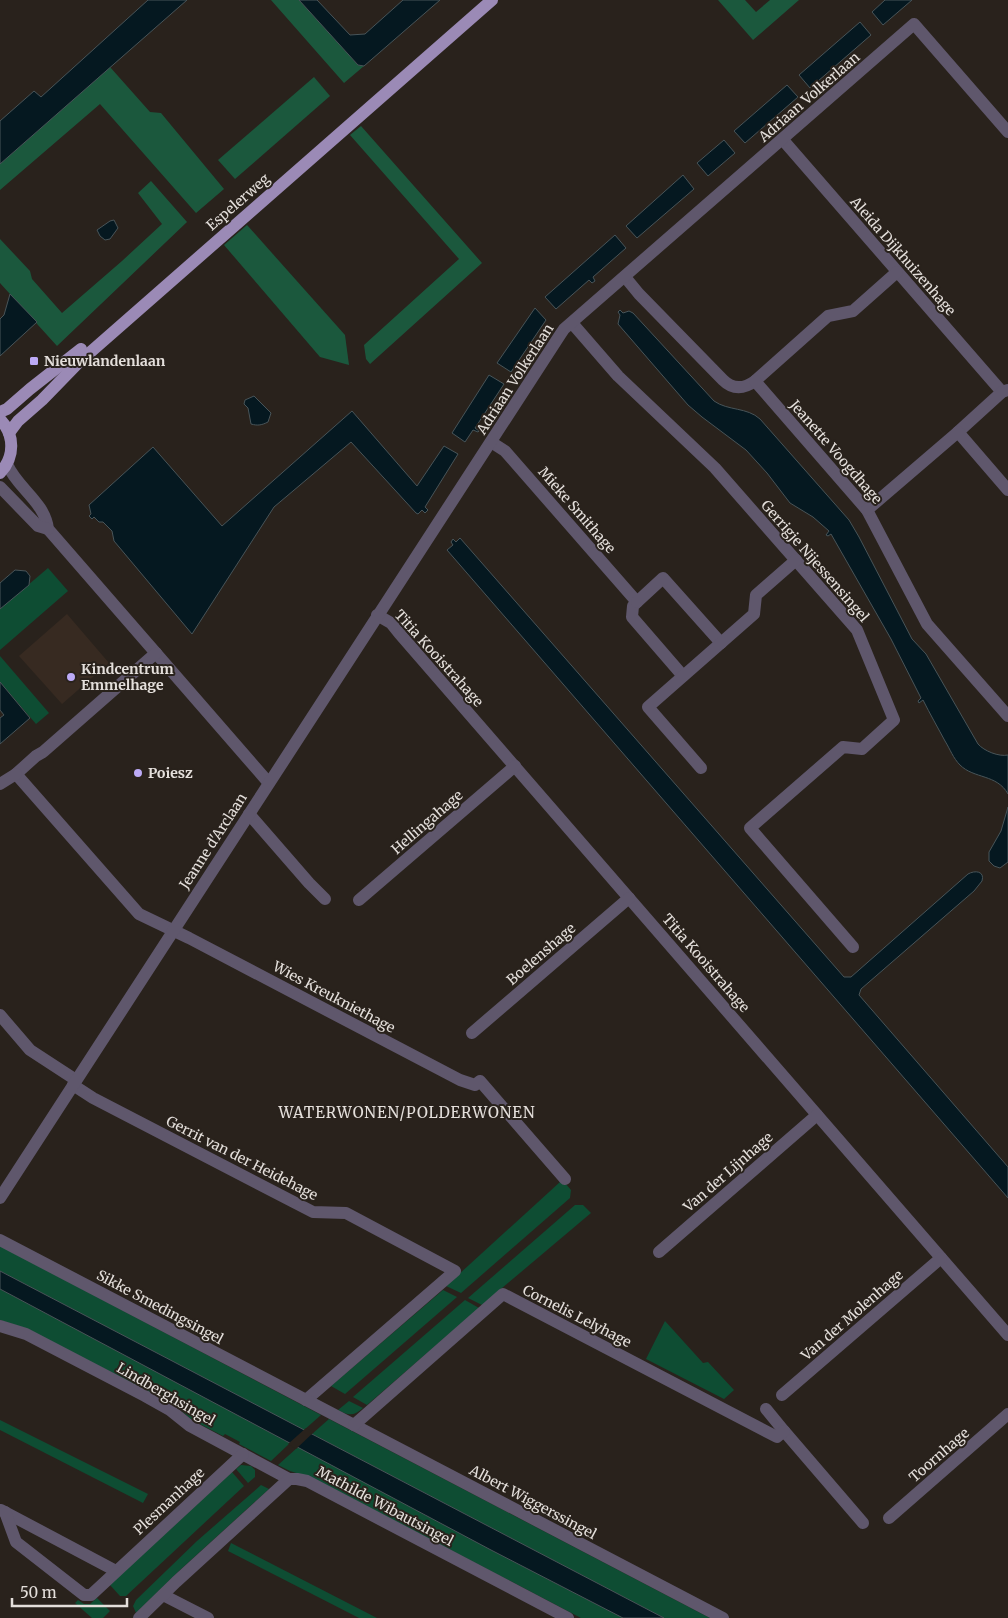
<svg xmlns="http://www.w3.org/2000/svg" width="1008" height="1618" font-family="Merriweather,serif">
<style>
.built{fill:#372a21}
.green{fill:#0e4d33}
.forest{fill:#1b583d}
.water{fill:#051820;stroke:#485458}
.pier{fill:#29221c}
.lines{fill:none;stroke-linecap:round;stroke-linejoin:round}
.minor{stroke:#5f576c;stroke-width:12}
.primary{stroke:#9b8ab6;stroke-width:12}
.poi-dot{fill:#bcaaf6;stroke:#29221c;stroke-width:2}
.labels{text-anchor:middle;stroke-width:4;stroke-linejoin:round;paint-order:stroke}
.street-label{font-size:14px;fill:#e4dfdb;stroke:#29221c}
.poi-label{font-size:14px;font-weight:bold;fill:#e4dfdb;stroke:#29221c;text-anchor:start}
.neighbourhood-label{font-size:15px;letter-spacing:1px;fill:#e4dfdb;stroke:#29221c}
</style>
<rect width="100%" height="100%" fill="#29221c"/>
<path class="built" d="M 67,614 L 109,663 L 62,704 L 19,656 Z"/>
<g class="green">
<path d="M 48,568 L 68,591 L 0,650 L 0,609 Z"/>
<path d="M 0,656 L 49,713 L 36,724 L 0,682 Z"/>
<path d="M 560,1182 L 565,1183 L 571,1190 L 570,1198 L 461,1293 L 446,1286 Z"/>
<path d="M 575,1205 L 583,1205 L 591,1213 L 482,1305 L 468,1298 Z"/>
<path d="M 0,1246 L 321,1415 L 304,1430 L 296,1426 L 0,1271 Z"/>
<path d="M 0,1289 L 290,1443 L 271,1461 L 239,1444 L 240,1442 L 225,1434 L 223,1436 L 192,1420 L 176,1406 L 28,1329 L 0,1320 Z"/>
<path d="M 443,1290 L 457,1297 L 345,1394 L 331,1386 Z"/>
<path d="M 465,1300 L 479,1308 L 367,1405 L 353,1397 Z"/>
<path d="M 665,1321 L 703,1363 L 708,1362 L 734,1390 L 724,1399 L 646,1359 Z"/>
<path d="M 349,1401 L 363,1408 C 354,1416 349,1416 338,1410 Z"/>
<path d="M 329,1419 L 710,1618 L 664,1618 L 312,1434 Z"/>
<path d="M 0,1420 L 148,1494 L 143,1503 L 0,1430 Z"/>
<path d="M 298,1447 L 491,1550 L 623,1618 L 581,1618 L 315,1479 L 290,1471 L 278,1465 Z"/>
<path d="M 241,1465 L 251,1466 L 255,1470 L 255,1477 L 248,1483 L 236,1469 Z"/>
<path d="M 232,1472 L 244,1486 L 126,1596 L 120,1596 L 110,1585 Z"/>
<path d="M 261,1485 L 269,1489 L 180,1570 L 136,1613 L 133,1606 L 136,1600 L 197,1541 Z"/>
<path d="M 231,1543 L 377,1618 L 359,1618 L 228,1551 Z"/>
<path d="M 97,1598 L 110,1611 L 103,1618 L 92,1618 L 75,1603 L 78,1600 L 84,1604 L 90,1604 Z"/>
</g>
<g class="forest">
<path d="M 271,0 L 299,0 L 358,65 L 364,66 L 344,83 Z"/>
<path d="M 718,0 L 745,0 L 756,12 L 770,0 L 799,0 L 753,40 Z"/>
<path d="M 110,67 L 150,112 L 161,113 L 224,189 L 196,213 L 100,104 L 0,190 L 0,164 Z"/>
<path d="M 314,77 L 330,96 L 235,179 L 218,160 Z"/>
<path d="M 361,126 L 482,263 L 370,364 L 366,359 L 364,345 L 459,259 L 350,135 Z"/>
<path d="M 151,181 L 187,222 L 57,346 L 0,283 L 0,239 L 30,271 L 32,279 L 62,313 L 122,261 L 162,224 L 138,193 Z"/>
<path d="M 247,225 L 345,335 L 349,365 L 320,357 L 224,245 Z"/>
</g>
<g class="water">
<path d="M 148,0 L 187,0 L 0,164 L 0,121 L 34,91 L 41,97 Z"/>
<path d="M 299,0 L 317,0 L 350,35 L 365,34 L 403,0 L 440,0 L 364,66 L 358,65 Z"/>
<path d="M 885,0 L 912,0 L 883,25 L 872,12 Z"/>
<path d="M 860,22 L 871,35 L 810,88 L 799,75 Z"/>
<path d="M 787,85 L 798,97 L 745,143 L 734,131 Z"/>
<path d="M 724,140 L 735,153 L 708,176 L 697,163 Z"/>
<path d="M 683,175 L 694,189 L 637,238 L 626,226 Z"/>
<path d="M 114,220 L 118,228 L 110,239 L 105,240 L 100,236 L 97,230 L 110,221 Z"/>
<path d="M 615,235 L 626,248 L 593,277 L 595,281 L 592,283 L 589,280 L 556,309 L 545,297 Z"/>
<path d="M 10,294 L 37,322 L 0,356 L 0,319 L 4,315 Z"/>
<path d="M 535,308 L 546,320 L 511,372 L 497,363 Z"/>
<path d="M 620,310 L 623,313 L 629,311 L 633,313 L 714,401 C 728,411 747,407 760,419 L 849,520 L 859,537 L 912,639 L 926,654 L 978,744 C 984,751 999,757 1008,755 L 1008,794 C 997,774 974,779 960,765 C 953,758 950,749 945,741 C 938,728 930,714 923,700 L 919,703 L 918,701 L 921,698 L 891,639 L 831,534 L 828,536 L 826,535 L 829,531 L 813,517 L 790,503 L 767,473 L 746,450 L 702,417 L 688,405 L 618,324 L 620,315 L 618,312 Z"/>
<path d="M 489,375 L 504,384 L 475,428 L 479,431 L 478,432 L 473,430 L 465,442 L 452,433 Z"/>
<path d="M 254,396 L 271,413 L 268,422 C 262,425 258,426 251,424 L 248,408 L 244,404 L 245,400 Z"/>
<path d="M 352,411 L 417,486 L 444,446 L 458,454 L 425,507 L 428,510 L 425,513 L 422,510 L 418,514 L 416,513 L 351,442 L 274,507 L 192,634 L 114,541 L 112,531 L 103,522 L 99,522 L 94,517 L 92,519 L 89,516 L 91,514 L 89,505 L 153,447 L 222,526 Z"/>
<path d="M 460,538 L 844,977 L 851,977 L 968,874 C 975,870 985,871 982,881 L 974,891 L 861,989 L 859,995 L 1008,1167 L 1008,1198 L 447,550 L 453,545 L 451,542 L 453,539 L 456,542 Z"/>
<path d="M 15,570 L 26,571 L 30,576 L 29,585 L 0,609 L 0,583 Z"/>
<path d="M 0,682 L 30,718 L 0,744 L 0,718 L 4,715 L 0,710 Z"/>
<path d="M 1008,807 L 1008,862 L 1000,868 L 994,866 L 989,861 L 989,852 L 1001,831 Z"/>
<path d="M 0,1271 L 664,1618 L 623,1618 L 491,1550 L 0,1289 Z"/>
</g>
<path class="pier" d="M 306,1428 L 314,1432 L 296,1449 L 288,1444 Z"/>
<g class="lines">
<g class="minor">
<path d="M 783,140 L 1002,392"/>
<path d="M 625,277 L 639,294 L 723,380 C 733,390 744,389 755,381 L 828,316 L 853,311 L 897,272"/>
<path d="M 572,323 L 618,376 L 715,468 L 857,630 L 894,720 L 862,749 L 843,747 L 750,828 L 853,947"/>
<path d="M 755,381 L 867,510 L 927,624 L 1008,716"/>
<path d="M 958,432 L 1002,392 L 1008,390"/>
<path d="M 491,442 L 505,451 L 637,602 L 633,606 L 632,617 L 683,676"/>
<path d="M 7,464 C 17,488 45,502 48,529 L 268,782"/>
<path d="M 0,487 L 38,526 L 48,529"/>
<path d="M 867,510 L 958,432 L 1008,490"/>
<path d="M 637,602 L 663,578 L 721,643"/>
<path d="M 377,615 L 391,623 L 399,633 L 1008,1335"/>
<path d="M 156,653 L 43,752 L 36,756 L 16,774 L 139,914 L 189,938 L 460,1080 L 475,1085 L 480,1081 L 565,1179"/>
<path d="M 701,768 L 648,707 L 754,614 L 756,595 L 796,560"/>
<path d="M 0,784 L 16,774"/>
<path d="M 249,814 L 309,883 L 325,899"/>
<path d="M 359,900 L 515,766"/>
<path d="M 0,1015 L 30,1050 L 76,1080"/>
<path d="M 472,1033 L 629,898"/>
<path d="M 73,1085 L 93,1098 L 313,1212 L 346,1213 L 455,1271 L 306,1400"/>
<path d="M 0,1198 L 560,335 L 564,329 L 914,24 L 1008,132"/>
<path d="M 0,1240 L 723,1618"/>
<path d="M 659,1252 L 817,1115"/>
<path d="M 0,1326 L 26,1334 L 145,1396 L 170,1410 L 190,1426 L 289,1479"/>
<path d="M 782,1395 L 941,1258"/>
<path d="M 766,1409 L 784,1431 L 863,1523"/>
<path d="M 354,1425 L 503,1294 L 777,1437 L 784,1431"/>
<path d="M 1,1510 L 116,1571"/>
<path d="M 5,1512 L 16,1542 L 84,1595 L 91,1595 L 243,1454"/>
<path d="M 889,1518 L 1008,1414"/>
<path d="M 163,1595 L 208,1618"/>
<path d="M 139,1618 L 176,1582 L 289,1479 L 297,1479 L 307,1481 L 568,1618"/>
</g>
<g class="primary">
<path d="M 0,412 L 7,409 L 30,389 L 81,349"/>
<path d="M 0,419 C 15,435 15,457 0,473"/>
<path d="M 9,433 L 18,421 L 42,400 L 78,363 L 492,0"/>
</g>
</g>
<g class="poi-dot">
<rect x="29" y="356" width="10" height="10" rx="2.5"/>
<circle cx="71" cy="677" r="5"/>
<circle cx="138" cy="773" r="5"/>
</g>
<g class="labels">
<g class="street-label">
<text transform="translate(809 97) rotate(-41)" y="5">Adriaan Volkerlaan</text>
<text transform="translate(238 202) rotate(-41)" y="5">Espelerweg</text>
<text transform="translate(903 256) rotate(49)" y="5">Aleida Dijkhuizenhage</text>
<text transform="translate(515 379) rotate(-57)" y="5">Adriaan Volkerlaan</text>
<text transform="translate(836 452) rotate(49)" y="5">Jeanette Voogdhage</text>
<text transform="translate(577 510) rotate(49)" y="5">Mieke Smithage</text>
<text transform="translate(815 561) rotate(49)" y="5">Gerrigje Nijessensingel</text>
<text transform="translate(439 658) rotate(48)" y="5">Titia Kooistrahage</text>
<text transform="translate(427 822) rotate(-41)" y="5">Hellingahage</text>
<text transform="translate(213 841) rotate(-57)" y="5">Jeanne d'Arclaan</text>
<text transform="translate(541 954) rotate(-41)" y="5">Boelenshage</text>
<text transform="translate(706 963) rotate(49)" y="5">Titia Kooistrahage</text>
<text transform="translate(334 997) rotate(28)" y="5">Wies Kreukniethage</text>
<text transform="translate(242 1158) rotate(27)" y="5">Gerrit van der Heidehage</text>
<text transform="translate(728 1172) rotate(-41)" y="5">Van der Lijnhage</text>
<text transform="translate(160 1307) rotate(28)" y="5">Sikke Smedingsingel</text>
<text transform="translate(852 1315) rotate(-41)" y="5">Van der Molenhage</text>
<text transform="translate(577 1316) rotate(27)" y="5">Cornelis Lelyhage</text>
<text transform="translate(166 1394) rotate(30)" y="5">Lindberghsingel</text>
<text transform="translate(939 1455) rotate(-41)" y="5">Toornhage</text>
<text transform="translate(169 1501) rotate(-43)" y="5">Plesmanhage</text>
<text transform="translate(533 1502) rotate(28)" y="5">Albert Wiggerssingel</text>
<text transform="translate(385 1506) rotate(28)" y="5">Mathilde Wibautsingel</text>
</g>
<g class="poi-label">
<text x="44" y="366">Nieuwlandenlaan</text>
<text x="81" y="674">Kindcentrum<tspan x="81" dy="16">Emmelhage</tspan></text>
<text x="148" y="778">Poiesz</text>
</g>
<g class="neighbourhood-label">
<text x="407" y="1118">WATERWONEN/POLDERWONEN</text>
</g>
</g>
<path d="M12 1598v8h115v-8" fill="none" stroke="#e4dfdb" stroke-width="2.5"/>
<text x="20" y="1598" font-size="15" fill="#e4dfdb" stroke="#29221c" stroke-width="4" paint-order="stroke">50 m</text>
</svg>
